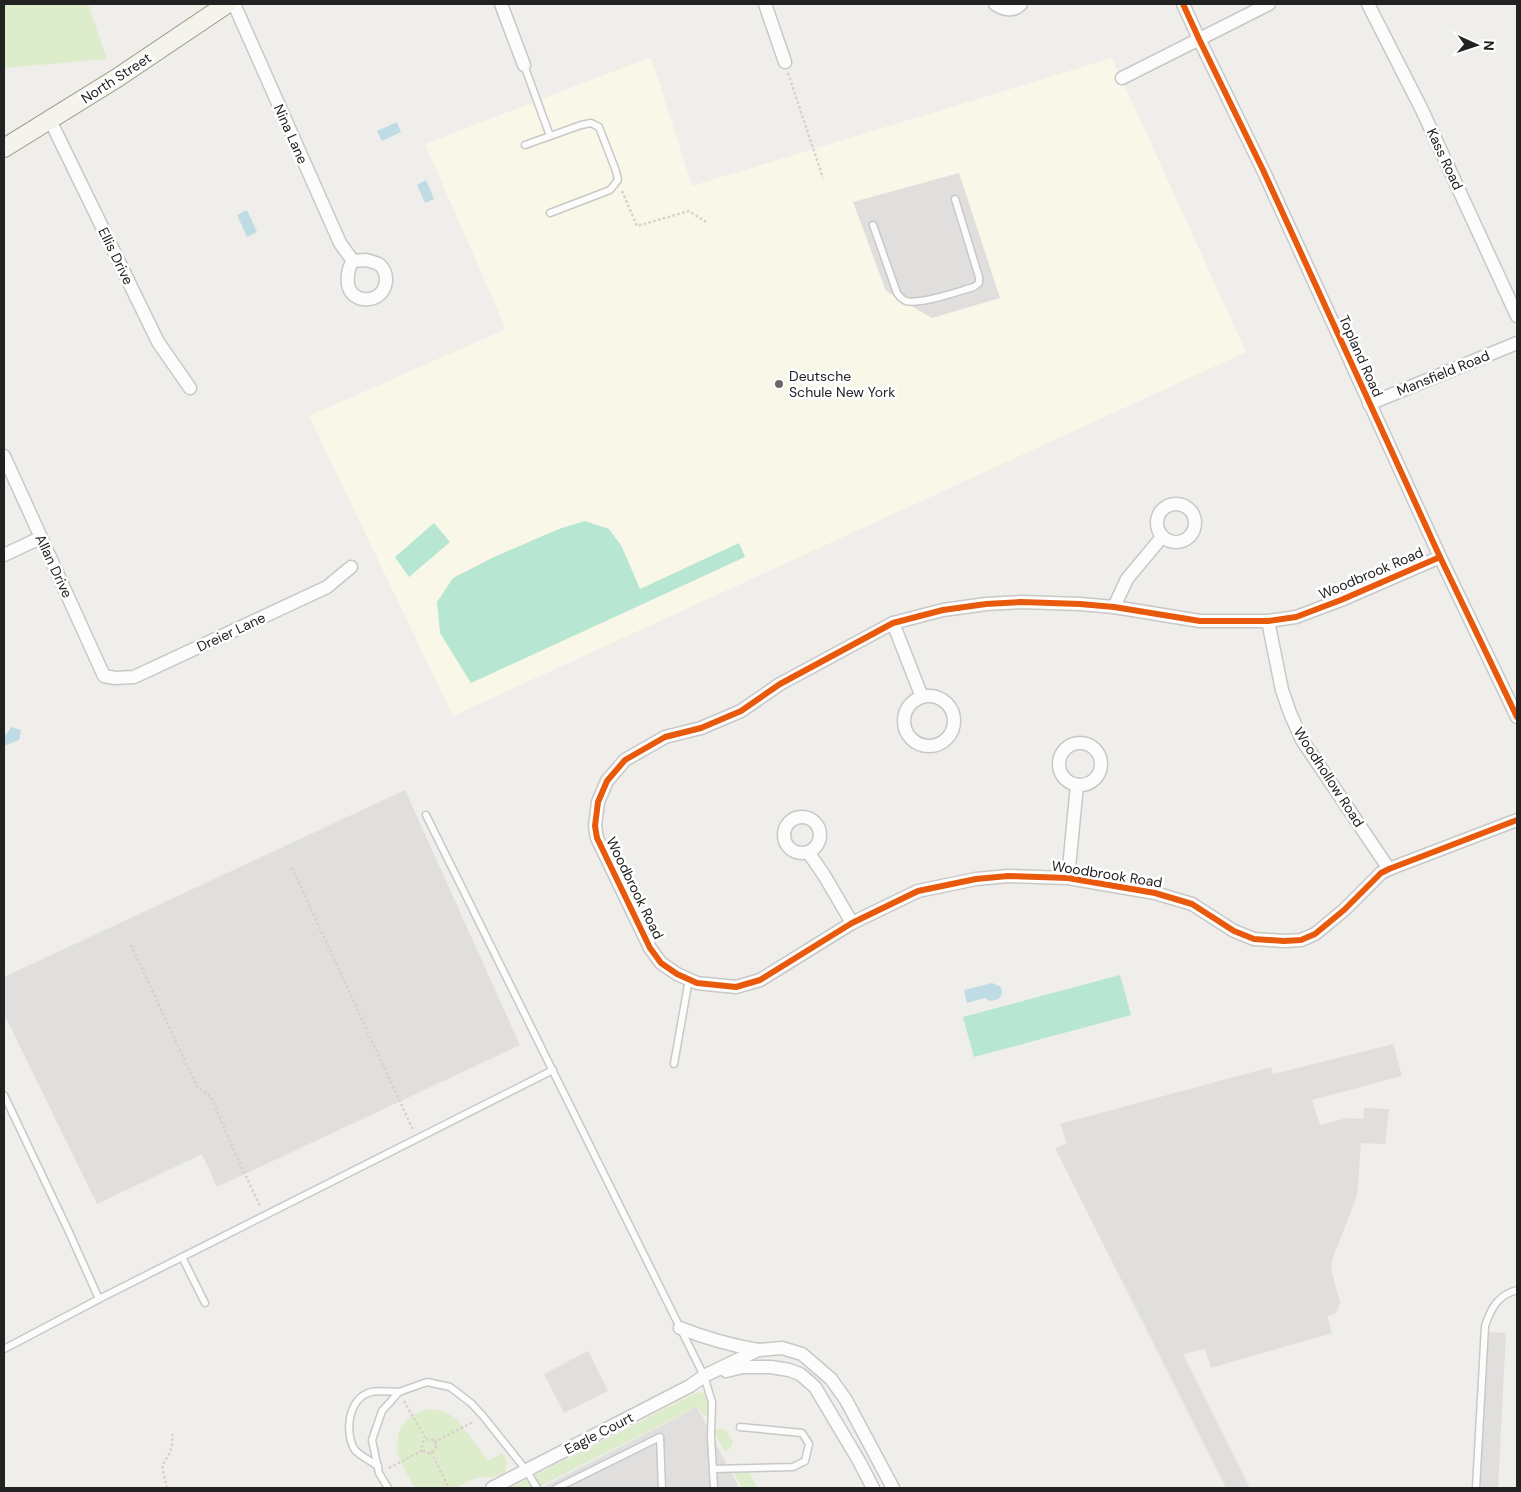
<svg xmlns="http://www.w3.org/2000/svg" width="1521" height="1492" font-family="'DM Sans',sans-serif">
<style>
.education{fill:#f8f7e8}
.grass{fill:#ddeccb}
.pitch{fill:#b7e6d2}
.parking{fill:#e0dfde}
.water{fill:#bfdbe3}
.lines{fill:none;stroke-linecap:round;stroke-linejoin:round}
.service-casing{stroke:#c9c8c7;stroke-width:9}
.minor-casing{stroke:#c9c8c7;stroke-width:15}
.secondary-casing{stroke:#999a82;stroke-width:20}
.path{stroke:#dccecd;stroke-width:2.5;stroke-dasharray:2.5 2.5;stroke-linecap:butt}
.service{stroke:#fdfcfc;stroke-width:6}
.minor{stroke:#fdfcfc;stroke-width:12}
.secondary{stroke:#f4f4ed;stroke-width:18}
.cycleway-casing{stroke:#fff;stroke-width:9}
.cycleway{stroke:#e8590c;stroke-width:6}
.poi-dot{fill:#6a6968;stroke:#fff;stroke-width:2}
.labels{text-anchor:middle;stroke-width:5;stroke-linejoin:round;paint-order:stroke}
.street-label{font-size:14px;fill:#222;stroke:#fff}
.poi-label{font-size:14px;fill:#222;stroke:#fff;text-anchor:start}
</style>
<rect width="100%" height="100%" fill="#f0eeeb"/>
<path class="education" d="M 651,57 L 692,186 L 1112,58 L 1246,352 L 453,716 L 309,416 L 506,329 L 425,144 Z"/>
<g class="grass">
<path d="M 4,4 L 88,4 L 107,59 L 4,68 Z"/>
<path d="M 700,1392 L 705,1393 L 711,1397 L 709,1416 L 704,1416 L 698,1406 L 537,1488 L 510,1488 L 694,1394 Z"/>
<path d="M 428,1409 L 444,1411 L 457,1419 L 488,1461 L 502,1453 L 507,1461 L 505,1472 L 501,1475 L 493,1477 L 476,1478 L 455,1488 L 415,1488 C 409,1477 401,1465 397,1453 C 396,1448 397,1442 398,1437 C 401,1421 413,1413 428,1409 Z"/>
<path d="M 720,1428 L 727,1432 L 733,1442 C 731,1448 730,1450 724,1451 L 714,1431 Z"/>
<path d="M 742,1463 L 746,1466 L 757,1488 L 742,1488 L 734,1473 L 733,1468 L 735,1465 Z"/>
</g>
<g class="pitch">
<path d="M 585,521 L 609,529 L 622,547 L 640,589 L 739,543 L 745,557 L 471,683 L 440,633 L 437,602 L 453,578 L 494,557 L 559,529 Z"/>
<path d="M 434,523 L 450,542 L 409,577 L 395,557 Z"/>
<path d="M 1120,975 L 1131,1015 L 974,1057 L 963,1017 Z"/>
</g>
<g class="parking">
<path d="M 959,173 L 1000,298 L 932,318 L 886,291 L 853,202 Z"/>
<path d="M 405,790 L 520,1045 L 217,1187 L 202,1154 L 97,1204 L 4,1014 L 4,977 Z"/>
<path d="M 1393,1044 L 1402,1076 L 1312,1100 L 1320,1125 L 1347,1118 L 1363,1119 L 1364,1108 L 1389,1109 L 1385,1144 L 1361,1143 L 1357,1196 L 1332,1260 L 1331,1269 L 1340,1302 L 1338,1309 L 1334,1314 L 1327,1316 L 1332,1333 L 1211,1368 L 1205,1349 L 1183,1354 L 1250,1488 L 1226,1488 L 1055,1148 L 1067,1143 L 1060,1124 L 1271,1067 L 1273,1074 Z"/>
<path d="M 1485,1332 L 1506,1333 L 1498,1488 L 1476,1488 Z"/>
<path d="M 588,1351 L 608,1391 L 564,1413 L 544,1374 Z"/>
<path d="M 697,1407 L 739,1488 L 541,1488 Z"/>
</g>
<g class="water">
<path d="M 397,122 L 401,132 L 382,141 L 377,131 Z"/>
<path d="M 426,180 L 434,199 L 425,203 L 417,185 Z"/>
<path d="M 247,210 L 257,232 L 247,237 L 237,215 Z"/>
<path d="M 11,727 L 21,730 L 19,740 L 4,746 L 4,735 L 7,734 Z"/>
<path d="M 992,983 L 1001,987 L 1002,993 L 999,999 L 990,1001 L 985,998 L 967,1003 L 964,990 Z"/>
</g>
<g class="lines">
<defs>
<g id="service">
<path d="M 524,65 L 550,136"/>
<path d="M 525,145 L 581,125 L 591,123 L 599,127 L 616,171 L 618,180 L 610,190 L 550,213"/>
<path d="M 873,225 L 897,293 C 900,297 902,300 906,301 C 920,305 959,291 974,287 L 979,283 L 979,277 L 955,199"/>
<path d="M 426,815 L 704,1376 L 712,1402 L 711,1437 L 714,1488"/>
<path d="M 674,1064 L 689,979"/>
<path d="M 4,1095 L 69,1232 L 99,1299 L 553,1070"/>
<path d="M 182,1257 L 205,1303"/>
<path d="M 4,1349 L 99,1299"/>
<path d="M 378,1466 C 371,1461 360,1456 355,1450 C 344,1433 348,1398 371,1392 C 379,1390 390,1392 399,1392"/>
<path d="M 713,1469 L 793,1467 L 805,1461 L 809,1444 L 802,1433 L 740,1427"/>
<path d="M 388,1488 L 379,1473 L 372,1440 L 382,1411 L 399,1392 L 427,1382 L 450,1387 L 471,1403 L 483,1416 L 526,1470 L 537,1488"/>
<path d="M 557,1488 L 660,1437 L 662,1488"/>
<path d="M 1476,1488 L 1485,1326 C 1491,1308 1498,1295 1517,1290"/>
</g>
<g id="minor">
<path d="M 234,4 L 340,243 L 353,261"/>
<path d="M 501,4 L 524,65"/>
<path d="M 765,4 L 785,62"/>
<path d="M 995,4 C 1003,10 1014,12 1021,4"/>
<path d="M 1183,4 L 1199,39 L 1263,170 L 1440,557 L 1517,717"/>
<path d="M 1368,4 L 1422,110 L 1517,316"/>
<path d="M 1122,78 L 1269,4"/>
<path d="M 50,120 L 158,342 L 190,388"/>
<path d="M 366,260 C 370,261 377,263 380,265 C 384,269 386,274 386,279 C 386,304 351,306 348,284 C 347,275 348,268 353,261 Z"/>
<path d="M 1369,404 L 1517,343"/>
<path d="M 4,456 L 104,676 L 115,678 L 134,677 L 327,587 L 351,567"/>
<circle cx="1176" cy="523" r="19"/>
<path d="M 4,555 L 40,538"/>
<path d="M 1440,557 L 1341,600 L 1296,617 L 1268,621 L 1200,621 L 1114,607 L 1080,604 L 1021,602 L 986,604 L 943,610 L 893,623 L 780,684 L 741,711 L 701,728 L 665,737 L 625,760 L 607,781 L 598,802 L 595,826 L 597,838 L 650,948 L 661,963 L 677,974 L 697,983 L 736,987 L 760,980 L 852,923 L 918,891 L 976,879 L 1008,876 L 1068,878 L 1155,893 L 1192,904 L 1234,931 L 1254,939 L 1284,941 L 1301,940 L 1315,934 L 1344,910 L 1381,873 L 1389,869 L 1517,820"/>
<path d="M 1114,607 L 1127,579 L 1162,537"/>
<path d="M 1268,621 L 1282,690 L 1290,713 L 1302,740 L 1389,869"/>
<path d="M 893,623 L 922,697"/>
<circle cx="929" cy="721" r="25"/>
<circle cx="1080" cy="764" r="21"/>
<circle cx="802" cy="835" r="18"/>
<path d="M 808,852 L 824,875 L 852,923"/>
<path d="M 1068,878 L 1077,785"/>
<path d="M 680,1328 C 708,1339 729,1345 758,1350"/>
<path d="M 726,1371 L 743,1367 L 771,1367 L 789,1370 L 800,1374 L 815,1387 L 859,1461 L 873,1488"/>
<path d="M 492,1488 L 690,1386 L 704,1376 L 758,1350 L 782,1348 L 802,1354 L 831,1379 L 846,1400 L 893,1488"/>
</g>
<path id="secondary" d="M 4,148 L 117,78 L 227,4"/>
</defs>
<use href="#service" class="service-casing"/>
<use href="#minor" class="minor-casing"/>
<use href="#secondary" class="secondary-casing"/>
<g class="path">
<path d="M 788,73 L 823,178"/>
<path d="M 622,191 L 637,226 L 689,211 L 706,222"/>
<path d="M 292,868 L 413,1130"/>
<path d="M 131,945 L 197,1087 L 211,1097 L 235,1153 L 260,1206"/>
<path d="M 404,1401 L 426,1439"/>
<circle cx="429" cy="1446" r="7"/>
<path d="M 434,1442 L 473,1422"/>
<path d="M 431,1452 L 449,1488"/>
<path d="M 389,1468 L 423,1450"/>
<path d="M 167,1488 L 162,1466 C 169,1455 174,1447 172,1434"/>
</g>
<use href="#service" class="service"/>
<use href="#minor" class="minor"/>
<use href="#secondary" class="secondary"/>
<defs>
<g id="cycleway">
<path d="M 1183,4 L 1199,39 L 1263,170 L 1440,557 L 1517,717"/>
<path d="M 1440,557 L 1341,600 L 1296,617 L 1268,621 L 1200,621 L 1114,607 L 1080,604 L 1021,602 L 986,604 L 943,610 L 893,623 L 780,684 L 741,711 L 701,728 L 665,737 L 625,760 L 607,781 L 598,802 L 595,826 L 597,838 L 650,948 L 661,963 L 677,974 L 697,983 L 736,987 L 760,980 L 852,923 L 918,891 L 976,879 L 1008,876 L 1068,878 L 1155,893 L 1192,904 L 1234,931 L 1254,939 L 1284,941 L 1301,940 L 1315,934 L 1344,910 L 1381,873 L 1389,869 L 1517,820"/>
</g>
</defs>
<use href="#cycleway" class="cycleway-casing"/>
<use href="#cycleway" class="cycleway"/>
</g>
<circle class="poi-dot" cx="779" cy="384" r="5"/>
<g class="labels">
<g class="street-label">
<text transform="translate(116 78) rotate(-33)" y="5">North Street</text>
<text transform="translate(291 134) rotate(66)" y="5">Nina Lane</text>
<text transform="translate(1445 159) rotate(65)" y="5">Kass Road</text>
<text transform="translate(116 256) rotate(64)" y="5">Ellis Drive</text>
<text transform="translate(1361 356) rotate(66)" y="5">Topland Road</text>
<text transform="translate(1443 373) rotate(-22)" y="5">Mansfield Road</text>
<text transform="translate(54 566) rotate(65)" y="5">Allan Drive</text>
<text transform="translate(1371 573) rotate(-23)" y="5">Woodbrook Road</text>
<text transform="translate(231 632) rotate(-25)" y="5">Dreier Lane</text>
<text transform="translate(1329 777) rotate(57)" y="5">Woodhollow Road</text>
<text transform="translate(1107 874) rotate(9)" y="5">Woodbrook Road</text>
<text transform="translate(635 888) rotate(64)" y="5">Woodbrook Road</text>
<text transform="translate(599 1433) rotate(-27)" y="5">Eagle Court</text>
</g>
<g class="poi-label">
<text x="789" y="381">Deutsche<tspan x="789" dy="16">Schule New York</tspan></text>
</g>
</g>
<rect width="1521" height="1492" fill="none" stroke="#222222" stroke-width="10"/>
<g transform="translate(1476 45) rotate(93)" stroke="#ffffff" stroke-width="4" paint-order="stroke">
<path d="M0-4L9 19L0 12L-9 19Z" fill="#222222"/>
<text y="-8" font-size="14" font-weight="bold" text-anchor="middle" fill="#222222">N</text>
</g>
</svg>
